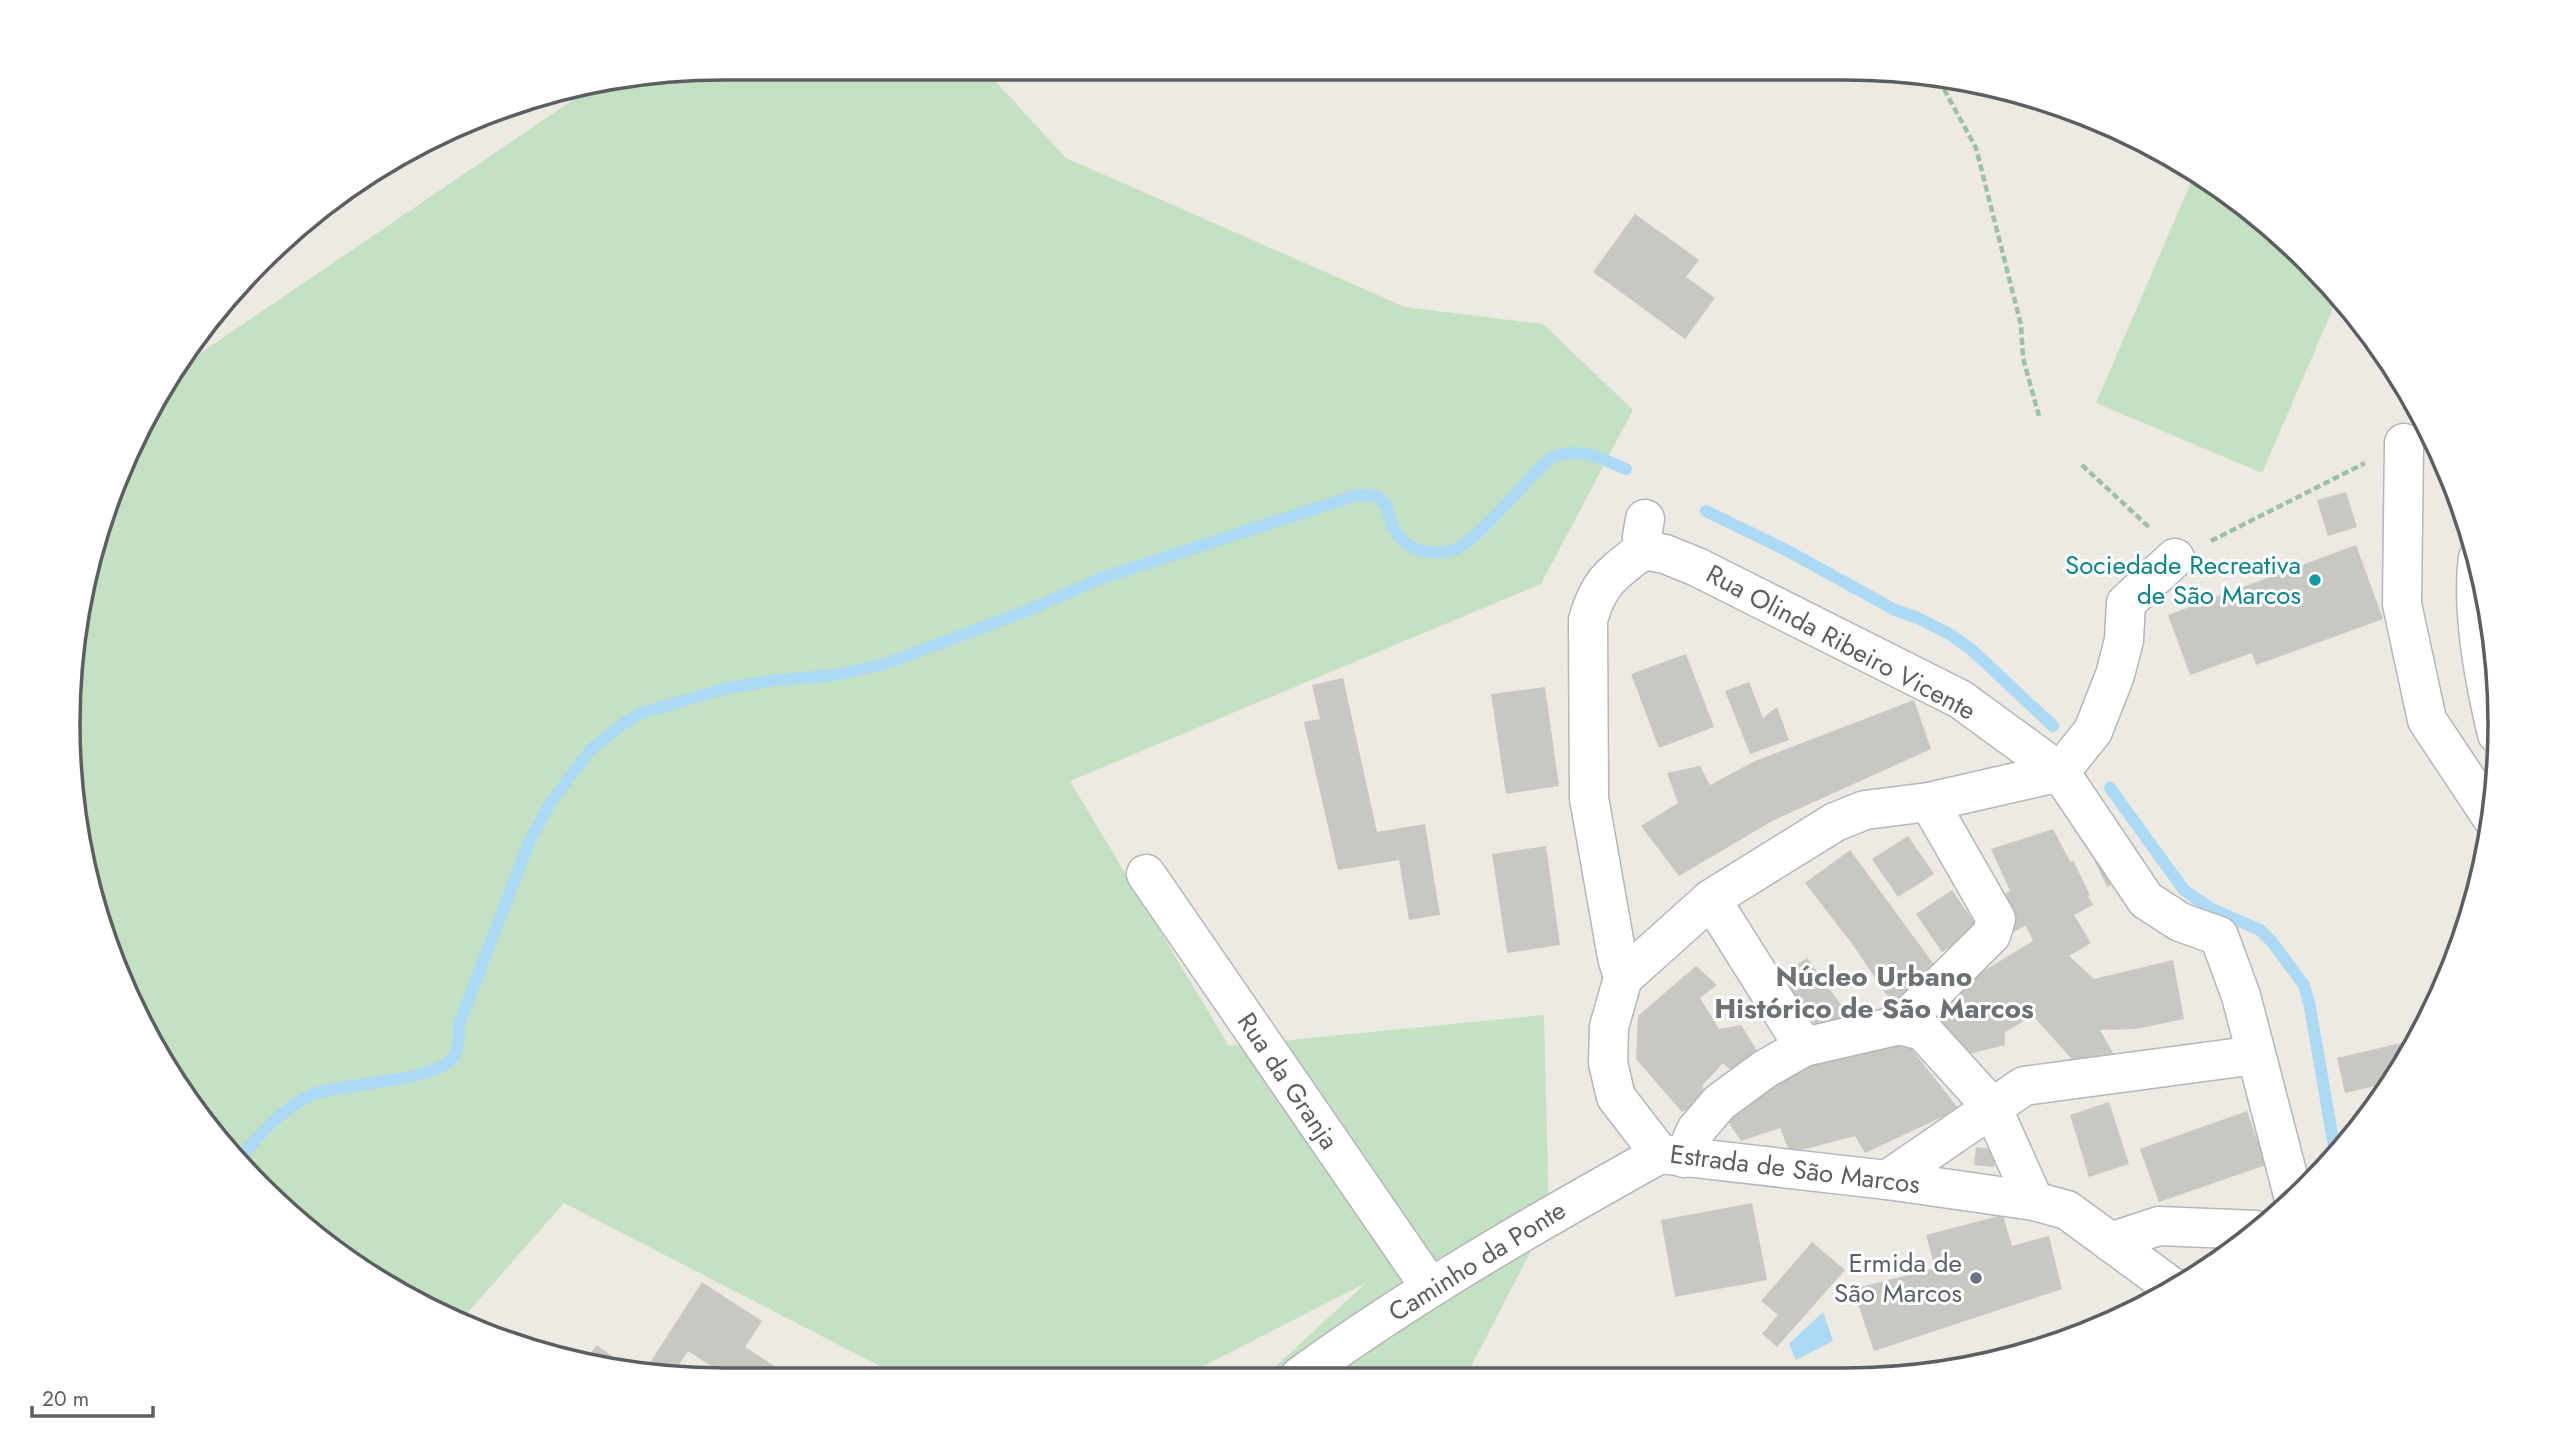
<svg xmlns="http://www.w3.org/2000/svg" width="2568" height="1448" font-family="Jost,sans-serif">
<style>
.green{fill:#c5e1c3}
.water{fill:#acdaf4}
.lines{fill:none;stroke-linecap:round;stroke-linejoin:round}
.stream{stroke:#acdaf4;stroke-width:12}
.building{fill:#c9c7c2}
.minor-tunnel{stroke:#c8c7c3;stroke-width:38;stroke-dasharray:38 19;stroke-linecap:butt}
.minor-casing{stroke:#b4b6b9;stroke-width:41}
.path{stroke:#9dc1a4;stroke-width:4.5;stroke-dasharray:7 3.5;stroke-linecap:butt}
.minor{stroke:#fff;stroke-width:38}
.culture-dot{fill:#0f9aa8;stroke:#fff;stroke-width:2.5}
.worship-dot{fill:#6b7280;stroke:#fff;stroke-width:2.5}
.labels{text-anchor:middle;stroke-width:6;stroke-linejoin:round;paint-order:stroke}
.culture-label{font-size:26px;fill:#0d838f;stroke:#fff;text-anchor:end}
.street-label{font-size:26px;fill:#5c5f62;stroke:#fff}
.worship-label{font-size:26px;fill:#5b616d;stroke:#fff;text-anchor:end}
.neighbourhood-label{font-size:28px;font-weight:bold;fill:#6d7174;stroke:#fff}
.rim{fill:none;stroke:#5c5f62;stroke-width:3.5}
</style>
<rect width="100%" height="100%" fill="#eceae3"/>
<g class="green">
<path d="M 724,68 L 984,69 L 1066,158 L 1405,307 L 1543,324 L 1633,410 L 1541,584 L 1070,781 L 1229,1046 L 1544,1015 L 1549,1216 L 1466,1376 L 1265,1376 L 1366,1283 L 1182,1377 L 903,1378 L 564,1203 L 462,1319 L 396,1292 L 231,1156 L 118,975 L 70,767 L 91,554 L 174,371 L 586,91 Z"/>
<path d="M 2195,173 L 2277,231 L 2338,297 L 2262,473 L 2096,403 Z"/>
</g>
<path class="water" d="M 1823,1312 L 1833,1341 L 1796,1360 L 1789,1344 Z"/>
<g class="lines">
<g class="stream">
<path d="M 1706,511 L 1786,550 L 1895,610 L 1918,618 L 1951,635 L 1972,650 L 2053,726"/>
<path d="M 2110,788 L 2184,890 L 2210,908 L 2260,930 L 2272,942 L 2304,985 L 2310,1007 L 2335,1152"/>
<path d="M 237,1161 C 260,1135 281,1108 314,1094 C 345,1082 436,1083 454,1056 C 460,1047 459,1034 459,1024 L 530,840 L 551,802 L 591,749 L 623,724 L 641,713 L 728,688 L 778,680 L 835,675 L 885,664 L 1029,610 L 1102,578 L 1357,495 C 1363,495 1372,494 1378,497 C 1389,503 1388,519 1394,529 C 1405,550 1428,555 1450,551 C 1476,545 1527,477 1552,457 C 1583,447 1597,457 1626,469"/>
</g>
</g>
<g class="building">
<path d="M 1635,214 L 1699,260 L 1686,277 L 1715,298 L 1685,339 L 1593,272 Z"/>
<path d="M 2346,492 L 2357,527 L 2328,536 L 2317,500 Z"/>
<path d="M 2356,545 L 2383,619 L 2256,665 L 2252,653 L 2190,675 L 2168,615 Z"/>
<path d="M 1686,654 L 1714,727 L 1659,748 L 1631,674 Z"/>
<path d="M 1343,678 L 1377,832 L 1425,824 L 1440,915 L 1409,920 L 1399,860 L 1338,870 L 1304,722 L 1320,719 L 1312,685 Z"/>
<path d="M 1749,682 L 1763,718 L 1777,707 L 1789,740 L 1750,754 L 1725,691 Z"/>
<path d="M 1545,687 L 1559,786 L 1506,794 L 1491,694 Z"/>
<path d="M 1914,700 L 1931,749 L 1774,820 L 1679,876 L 1641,826 L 1678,803 L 1667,773 L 1700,766 L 1710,785 L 1755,761 Z"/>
<path d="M 2053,829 L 2093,905 L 2074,915 L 2091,943 L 2069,956 L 2094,979 L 2173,960 L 2184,1019 L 2136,1029 L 2100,1030 L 2117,1060 L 2080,1068 L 2033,1016 L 2005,1032 L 2005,1045 L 1962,1056 L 1932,1011 L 1972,978 L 2033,941 L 1991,849 Z"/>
<path d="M 1908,836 L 1934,874 L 1898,897 L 1872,859 Z"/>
<path d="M 1546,846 L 1560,945 L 1507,953 L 1492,854 Z"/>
<path d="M 1850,850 L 1938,970 L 1892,1003 L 1853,945 L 1805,883 Z"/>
<path d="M 1952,890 L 1978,928 L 1942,952 L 1916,914 Z"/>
<path d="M 1807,958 L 1850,1017 L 1820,1030 L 1778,977 Z"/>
<path d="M 1696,966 L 1717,985 L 1700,998 L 1719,1029 L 1741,1025 L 1758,1052 L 1735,1074 L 1723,1063 L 1702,1086 L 1708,1097 L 1682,1112 L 1636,1059 L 1638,1016 Z"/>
<path d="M 1906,1042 L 1959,1109 L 1865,1153 L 1855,1136 L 1790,1153 L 1780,1128 L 1741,1141 L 1725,1117 L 1812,1060 Z"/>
<path d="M 2405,1042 L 2409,1056 L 2388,1083 L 2345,1093 L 2337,1058 Z"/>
<path d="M 2109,1102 L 2129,1164 L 2089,1177 L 2070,1115 Z"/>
<path d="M 2247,1111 L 2266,1165 L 2159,1202 L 2140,1149 Z"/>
<path d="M 1976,1147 L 1997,1150 L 1994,1167 L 1974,1165 Z"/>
<path d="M 1752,1203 L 1767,1280 L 1675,1297 L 1661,1220 Z"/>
<path d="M 2003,1215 L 2012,1246 L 2049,1236 L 2062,1289 L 1874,1351 L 1853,1289 L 1935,1268 L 1926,1235 Z"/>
<path d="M 1812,1242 L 1845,1270 L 1777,1347 L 1762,1334 L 1778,1315 L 1761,1301 Z"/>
<path d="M 702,1282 L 762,1321 L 745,1347 L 782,1371 L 778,1378 L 730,1378 L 688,1351 L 671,1377 L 644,1372 Z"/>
<path d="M 597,1345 L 630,1370 L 584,1362 Z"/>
</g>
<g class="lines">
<path class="minor-tunnel" d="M 1996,919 L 2119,860"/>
<defs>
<g id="minor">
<path d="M 2404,443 L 2402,604 L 2427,720 L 2492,818"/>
<path d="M 1643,550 L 1665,554 L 1697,567 L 1960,699 L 2060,772 L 2146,900 L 2180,922 L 2219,936 L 2241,996 L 2294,1199"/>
<path d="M 2478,558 C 2471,612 2484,680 2497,734"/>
<path d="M 1146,874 L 1430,1287"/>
<path d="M 1711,899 L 1804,1047"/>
<path d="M 1623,978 L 1617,957 L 1589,798 L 1588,620 C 1599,581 1612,574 1643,550 L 1642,537 L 1645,519"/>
<path d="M 1900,1025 L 1923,1031 L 1992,1107 L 2034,1201"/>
<path d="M 1684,1158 L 1696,1130 L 1720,1102 L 1765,1069 L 1804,1047 L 1900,1025 L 1991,935 L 1996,919 L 1929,802"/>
<path d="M 1887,1180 L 2024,1086 L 2256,1055"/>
<path d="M 2110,1242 L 2159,1226 L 2256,1230"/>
<path d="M 2172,1287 L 2067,1210 L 2034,1201 L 1887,1180 L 1660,1154 L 1616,1097 L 1608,1063 L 1609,1027 L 1623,978 L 1711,899 L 1835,822 L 1865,810 L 1929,802 L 2060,772 L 2093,731 L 2115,675 L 2124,640 L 2126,603 L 2175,558"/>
<path d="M 1300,1376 C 1414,1293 1536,1223 1660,1154"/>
</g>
</defs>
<use href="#minor" class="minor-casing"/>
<g class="path">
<path d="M 1939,80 L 1976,148 L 2021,325 L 2023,358 L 2039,416"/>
<path d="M 2082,465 L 2150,528"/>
<path d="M 2211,541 L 2365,463"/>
</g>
<use href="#minor" class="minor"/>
</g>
<circle class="culture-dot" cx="2315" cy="580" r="7"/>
<circle class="worship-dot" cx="1976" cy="1278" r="7"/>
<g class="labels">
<g class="culture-label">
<text x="2301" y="574">Sociedade Recreativa<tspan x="2301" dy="30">de São Marcos</tspan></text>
</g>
<g class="street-label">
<text transform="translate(1841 642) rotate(28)" y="9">Rua Olinda Ribeiro Vicente</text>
<text transform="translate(1288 1081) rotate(56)" y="9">Rua da Granja</text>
<text transform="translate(1795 1169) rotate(7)" y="9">Estrada de São Marcos</text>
<text transform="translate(1477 1261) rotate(-32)" y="9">Caminho da Ponte</text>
</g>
<g class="worship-label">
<text x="1962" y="1272">Ermida de<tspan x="1962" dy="30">São Marcos</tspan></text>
</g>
<g class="neighbourhood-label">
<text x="1874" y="986">Núcleo Urbano<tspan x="1874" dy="32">Histórico de São Marcos</tspan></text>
</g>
</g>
<path d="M0 0H2568V1448H0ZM724 80H1844A644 644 0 0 1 2488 724V724A644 644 0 0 1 1844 1368H724A644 644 0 0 1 80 724V724A644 644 0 0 1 724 80Z" fill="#fff" fill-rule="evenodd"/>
<path class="rim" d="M724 80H1844A644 644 0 0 1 2488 724V724A644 644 0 0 1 1844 1368H724A644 644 0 0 1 80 724V724A644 644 0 0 1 724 80Z"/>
<path d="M32 1406v10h121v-10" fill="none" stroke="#5c5f62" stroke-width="3.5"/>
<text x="42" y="1406" font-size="21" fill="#5c5f62" stroke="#ffffff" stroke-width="5" paint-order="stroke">20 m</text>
</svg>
